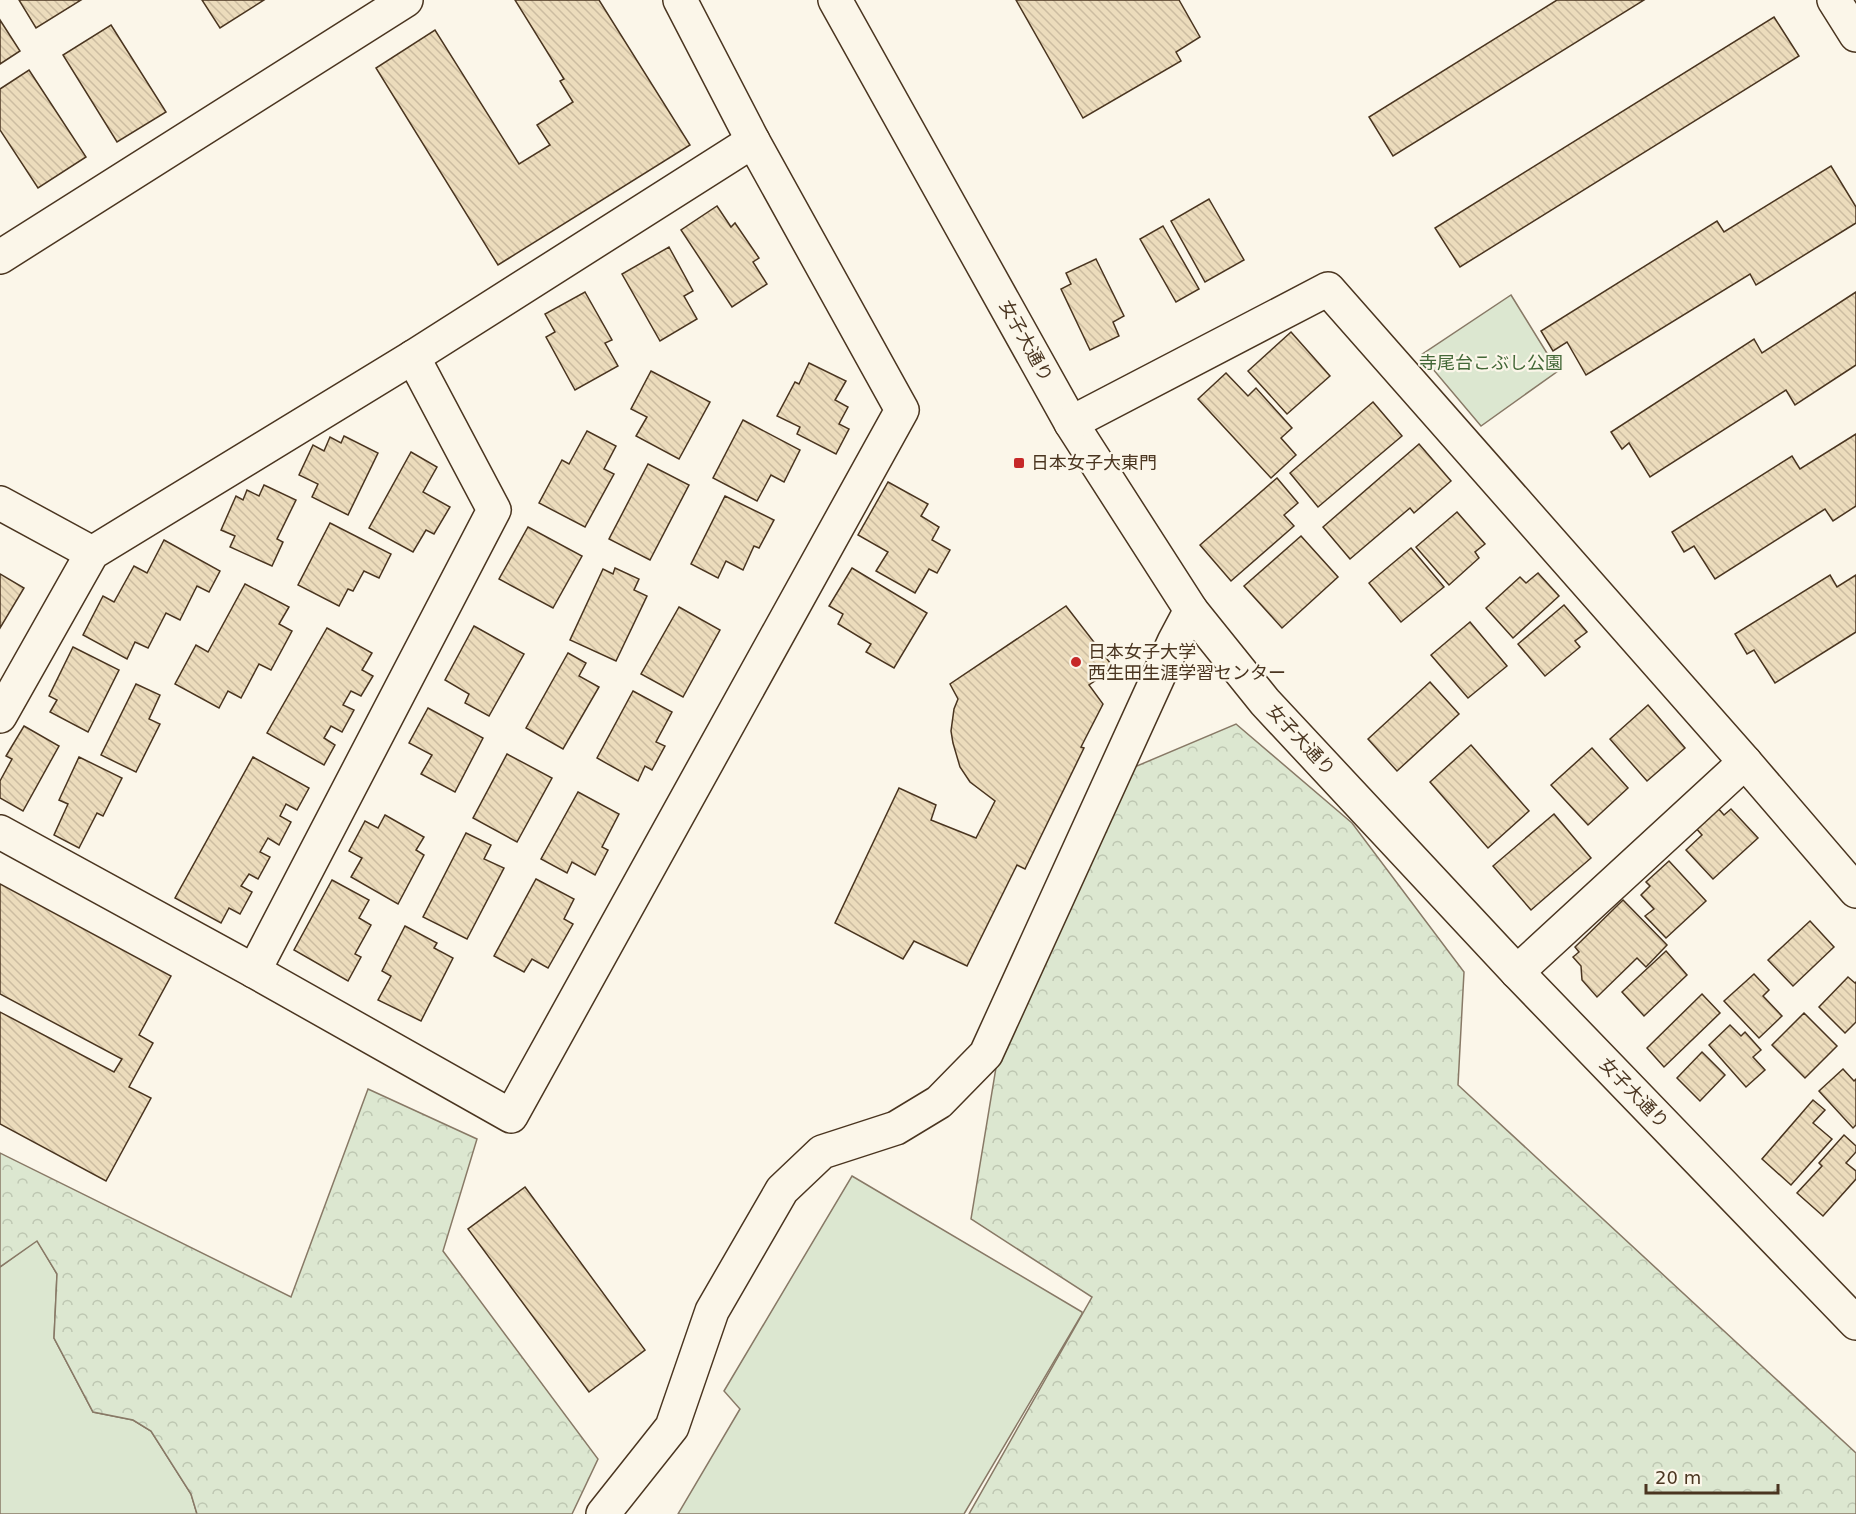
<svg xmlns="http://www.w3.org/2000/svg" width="1856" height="1514" font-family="'DejaVu Sans','Noto Sans JP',sans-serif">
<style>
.green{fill:#dce7d0;stroke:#887966;stroke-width:1.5}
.forest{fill:url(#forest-crowns);stroke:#887966;stroke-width:1.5}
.building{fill:url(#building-back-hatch);stroke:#4a3520;stroke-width:1.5}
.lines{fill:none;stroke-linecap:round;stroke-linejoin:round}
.minor-casing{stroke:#4a3520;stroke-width:36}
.minor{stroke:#fbf6e9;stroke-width:33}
.poi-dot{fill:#c62828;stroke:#fbf6e9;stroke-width:2}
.labels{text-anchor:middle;stroke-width:4.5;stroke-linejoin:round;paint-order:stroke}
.street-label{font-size:18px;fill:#4a3520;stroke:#fbf6e9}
.park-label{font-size:18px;fill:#436837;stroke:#fbf6e9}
.poi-label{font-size:18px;fill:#4a3520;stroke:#fbf6e9;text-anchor:start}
</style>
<defs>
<pattern id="forest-crowns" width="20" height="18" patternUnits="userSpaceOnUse" patternTransform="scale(1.5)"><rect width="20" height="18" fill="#dce7d0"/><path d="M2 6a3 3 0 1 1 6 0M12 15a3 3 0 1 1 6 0" fill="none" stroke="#bec7b2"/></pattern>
<pattern id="building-back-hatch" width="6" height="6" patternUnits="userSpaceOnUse" patternTransform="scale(1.5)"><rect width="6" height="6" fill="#ecdcbc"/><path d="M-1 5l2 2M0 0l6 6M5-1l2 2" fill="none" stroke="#ccbda1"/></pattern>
</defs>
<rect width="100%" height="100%" fill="#fbf6e9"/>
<g class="green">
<path d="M 1511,295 L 1558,371 L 1481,426 L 1421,355 Z"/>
<path d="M 852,1176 L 1082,1312 L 1082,1314 L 964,1514 L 678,1514 L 740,1409 L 724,1391 Z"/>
<path d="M 37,1240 L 57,1274 L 54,1338 L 93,1412 L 133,1420 L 151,1431 L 191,1494 L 197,1514 L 0,1514 L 0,1267 Z"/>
</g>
<g class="forest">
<path d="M 1236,724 L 1352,823 L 1464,972 L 1458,1085 L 1856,1453 L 1856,1514 L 969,1514 L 1092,1297 L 971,1219 L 1008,995 L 1118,774 Z"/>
<path d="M 368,1089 L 477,1139 L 443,1251 L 598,1459 L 572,1514 L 197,1514 L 191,1494 L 151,1431 L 133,1420 L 93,1412 L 54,1338 L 57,1274 L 37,1241 L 0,1267 L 0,1153 L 291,1297 Z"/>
</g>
<g class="building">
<path d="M 19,0 L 81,0 L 36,28 Z"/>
<path d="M 202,0 L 264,0 L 220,28 Z"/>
<path d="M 515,0 L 599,0 L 690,145 L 498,265 L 376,68 L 435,30 L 519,164 L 550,145 L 537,125 L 573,102 L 560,81 L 564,79 Z"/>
<path d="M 1016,0 L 1179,0 L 1200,37 L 1176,52 L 1181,61 L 1083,118 Z"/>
<path d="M 1557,0 L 1644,0 L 1393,156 L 1369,117 Z"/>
<path d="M 1774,17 L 1799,56 L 1460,267 L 1435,228 Z"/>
<path d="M 0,20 L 20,51 L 0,64 Z"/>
<path d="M 111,25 L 166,112 L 117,142 L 63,55 Z"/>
<path d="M 29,70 L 86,157 L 38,188 L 0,130 L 0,89 Z"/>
<path d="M 1831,166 L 1856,207 L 1856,223 L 1756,285 L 1750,274 L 1586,375 L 1567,342 L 1553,351 L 1541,331 L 1717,221 L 1724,232 Z"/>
<path d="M 1209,199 L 1244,260 L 1205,282 L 1171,221 Z"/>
<path d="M 717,206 L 731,227 L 735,223 L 759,258 L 753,262 L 767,284 L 732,307 L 681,230 Z"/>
<path d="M 1163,226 L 1199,289 L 1176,302 L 1140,239 Z"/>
<path d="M 669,247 L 693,291 L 684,296 L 697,319 L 660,341 L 622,274 Z"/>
<path d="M 1096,259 L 1124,316 L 1113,322 L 1119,336 L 1090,350 L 1061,289 L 1071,284 L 1066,273 Z"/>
<path d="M 585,292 L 612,340 L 605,343 L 618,366 L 575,390 L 546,337 L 555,332 L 545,314 Z"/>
<path d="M 1856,292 L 1856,365 L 1795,405 L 1786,390 L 1650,477 L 1629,443 L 1622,449 L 1611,432 L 1754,339 L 1762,353 Z"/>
<path d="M 1291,332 L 1330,376 L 1287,414 L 1248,371 Z"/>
<path d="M 809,363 L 846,381 L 835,400 L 848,407 L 839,424 L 849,429 L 836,454 L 797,434 L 800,427 L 777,416 L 795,382 L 799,384 Z"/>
<path d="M 651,371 L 710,402 L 679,459 L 636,436 L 647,417 L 631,409 Z"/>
<path d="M 1226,373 L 1248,396 L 1256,388 L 1292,428 L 1281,438 L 1296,455 L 1271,478 L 1198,399 Z"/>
<path d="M 1373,402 L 1402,436 L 1318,507 L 1290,473 Z"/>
<path d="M 743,420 L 800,450 L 784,482 L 771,475 L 757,501 L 713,478 Z"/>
<path d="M 587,431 L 616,446 L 604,469 L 614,474 L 585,527 L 539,503 L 562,460 L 569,464 Z"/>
<path d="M 1856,434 L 1856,506 L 1833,521 L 1825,509 L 1715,579 L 1694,546 L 1684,552 L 1672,532 L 1792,456 L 1800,469 Z"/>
<path d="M 344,436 L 378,453 L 348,515 L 312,497 L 318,484 L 299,475 L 313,445 L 324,451 L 330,437 L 341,443 Z"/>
<path d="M 1419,444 L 1451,481 L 1414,513 L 1410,508 L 1350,559 L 1323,527 Z"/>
<path d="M 411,452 L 437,467 L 423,492 L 450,507 L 434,534 L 426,530 L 413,552 L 369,528 Z"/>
<path d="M 648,464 L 689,485 L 650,560 L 609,539 Z"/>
<path d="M 1277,478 L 1298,503 L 1284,515 L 1294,526 L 1231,581 L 1200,545 Z"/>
<path d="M 888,482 L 928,504 L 921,516 L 939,527 L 932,540 L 950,550 L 937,573 L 929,569 L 915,593 L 876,571 L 888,552 L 858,535 Z"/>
<path d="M 264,485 L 296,500 L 277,539 L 283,542 L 272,566 L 230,547 L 235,536 L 221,530 L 236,496 L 243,500 L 247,490 L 259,496 Z"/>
<path d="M 725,496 L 774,520 L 759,548 L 754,546 L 743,570 L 726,561 L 718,578 L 691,564 Z"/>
<path d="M 1457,512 L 1485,544 L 1475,552 L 1479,558 L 1449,585 L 1416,547 Z"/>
<path d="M 330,523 L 391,554 L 379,578 L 364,571 L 353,591 L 348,589 L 339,606 L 298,585 Z"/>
<path d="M 528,527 L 582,556 L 553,608 L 499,579 Z"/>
<path d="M 1301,536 L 1338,577 L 1282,628 L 1244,586 Z"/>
<path d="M 164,540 L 220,571 L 209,592 L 197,586 L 180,620 L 166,613 L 148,648 L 135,642 L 127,659 L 83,635 L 103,596 L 114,602 L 134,566 L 147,573 Z"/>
<path d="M 1411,548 L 1444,587 L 1401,622 L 1369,583 Z"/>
<path d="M 615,568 L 639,579 L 634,590 L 647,596 L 616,661 L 570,640 L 603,569 L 613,574 Z"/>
<path d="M 852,568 L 927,613 L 894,668 L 866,652 L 871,644 L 838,624 L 843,614 L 829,606 Z"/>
<path d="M 1538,573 L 1559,596 L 1513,638 L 1486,608 L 1520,577 L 1526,583 Z"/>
<path d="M 0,574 L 24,588 L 0,628 Z"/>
<path d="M 1830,575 L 1837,587 L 1856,575 L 1856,632 L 1775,683 L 1754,650 L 1747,654 L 1735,634 Z"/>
<path d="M 245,584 L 289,607 L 279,624 L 292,631 L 271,670 L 259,664 L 241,698 L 228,691 L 219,708 L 175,684 L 196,645 L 208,652 Z"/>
<path d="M 1564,605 L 1587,632 L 1575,641 L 1580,647 L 1545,676 L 1518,644 Z"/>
<path d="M 1066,606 L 1114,668 L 1089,685 L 1103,704 L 1081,747 L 1084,748 L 1025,869 L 1017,865 L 967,966 L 914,941 L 903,959 L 835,923 L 899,788 L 936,805 L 931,820 L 976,838 L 995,801 L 970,782 L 960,767 L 953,743 L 951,731 L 954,709 L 958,699 L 950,684 Z"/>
<path d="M 679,607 L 720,630 L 683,697 L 641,674 Z"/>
<path d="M 1470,622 L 1507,666 L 1468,698 L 1431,655 Z"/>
<path d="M 474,626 L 524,654 L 489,716 L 465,703 L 469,694 L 445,680 Z"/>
<path d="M 327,628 L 372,653 L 362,670 L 373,676 L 361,696 L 351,691 L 343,705 L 354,710 L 342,732 L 331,726 L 324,738 L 335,745 L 324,765 L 267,733 Z"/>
<path d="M 73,647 L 119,670 L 88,732 L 50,712 L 57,700 L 49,696 Z"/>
<path d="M 568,653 L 586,663 L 579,676 L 599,687 L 563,749 L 526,728 Z"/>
<path d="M 1430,682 L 1459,714 L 1397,771 L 1368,739 Z"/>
<path d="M 136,684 L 160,695 L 149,719 L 160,724 L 136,772 L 101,755 Z"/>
<path d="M 633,691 L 672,712 L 656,742 L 665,746 L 652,770 L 645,766 L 638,781 L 597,758 Z"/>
<path d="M 1648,705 L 1685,748 L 1647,781 L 1610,739 Z"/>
<path d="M 428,708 L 483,738 L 455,792 L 421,774 L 432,755 L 409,743 Z"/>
<path d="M 24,726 L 59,746 L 23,811 L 0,798 L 0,781 L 12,759 L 6,756 Z"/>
<path d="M 1471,745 L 1529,811 L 1488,848 L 1430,782 Z"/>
<path d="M 1592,748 L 1628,788 L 1588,825 L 1551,785 Z"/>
<path d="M 507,754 L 552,778 L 517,842 L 473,818 Z"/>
<path d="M 79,757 L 122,778 L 103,816 L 97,813 L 79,848 L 54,835 L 68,804 L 59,800 Z"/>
<path d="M 253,757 L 309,788 L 297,810 L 286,804 L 280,816 L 291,822 L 279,845 L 268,838 L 260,852 L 270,857 L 258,879 L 249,874 L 241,886 L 252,892 L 240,914 L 229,908 L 221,923 L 175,898 Z"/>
<path d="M 578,792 L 619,814 L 602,847 L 608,850 L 595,875 L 572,862 L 567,873 L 541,859 Z"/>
<path d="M 1717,807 L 1724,815 L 1731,809 L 1758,838 L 1713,879 L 1686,850 L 1702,835 L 1695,827 Z"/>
<path d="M 1554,814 L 1591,858 L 1531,910 L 1493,866 Z"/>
<path d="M 385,815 L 424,837 L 416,850 L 424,855 L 398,904 L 351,877 L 362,858 L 349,851 L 365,821 L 378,828 Z"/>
<path d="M 466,833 L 491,845 L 484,859 L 504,868 L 467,939 L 423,917 Z"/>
<path d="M 1669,861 L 1706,901 L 1666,938 L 1645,916 L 1654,909 L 1641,895 L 1650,886 L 1646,882 Z"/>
<path d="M 536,879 L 574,899 L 564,919 L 573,924 L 548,968 L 532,959 L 524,972 L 494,956 Z"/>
<path d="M 332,880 L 369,900 L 359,918 L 371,925 L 355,954 L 361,957 L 348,981 L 294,950 Z"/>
<path d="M 0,884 L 171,976 L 139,1035 L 153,1043 L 129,1087 L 151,1098 L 106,1181 L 0,1124 L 0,1012 L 114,1072 L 122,1059 L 0,994 Z"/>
<path d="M 1623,900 L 1667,945 L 1646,967 L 1637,958 L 1597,997 L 1582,980 L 1581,966 L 1573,957 L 1579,952 L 1575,947 Z"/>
<path d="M 1810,921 L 1834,947 L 1793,986 L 1768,960 Z"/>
<path d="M 405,926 L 437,943 L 434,948 L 453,958 L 421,1021 L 378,1000 L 391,976 L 382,971 Z"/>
<path d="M 1666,951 L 1687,975 L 1644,1016 L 1622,992 Z"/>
<path d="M 1754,974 L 1769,990 L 1763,996 L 1782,1016 L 1759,1038 L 1724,1001 Z"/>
<path d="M 1848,977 L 1855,983 L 1856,982 L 1856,1022 L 1845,1033 L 1819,1007 Z"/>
<path d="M 1702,994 L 1720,1013 L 1664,1067 L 1647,1048 Z"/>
<path d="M 1804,1013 L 1837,1046 L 1805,1078 L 1772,1045 Z"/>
<path d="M 1730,1025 L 1741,1036 L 1745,1032 L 1761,1050 L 1753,1057 L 1765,1070 L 1746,1087 L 1709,1045 Z"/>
<path d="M 1702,1052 L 1725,1075 L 1700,1101 L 1677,1078 Z"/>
<path d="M 1843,1069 L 1854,1081 L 1856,1079 L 1856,1125 L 1853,1128 L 1819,1091 Z"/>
<path d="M 1813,1100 L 1825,1110 L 1813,1123 L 1832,1139 L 1791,1185 L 1762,1159 Z"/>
<path d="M 1844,1135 L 1856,1146 L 1856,1152 L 1846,1163 L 1856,1171 L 1856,1179 L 1823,1216 L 1797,1193 L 1822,1166 L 1819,1163 Z"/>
<path d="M 525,1187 L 645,1350 L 589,1392 L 468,1229 Z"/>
</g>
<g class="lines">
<defs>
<g id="minor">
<path d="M 835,0 L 1071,423 L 1191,610 L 1265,702 L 1517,972 L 1856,1323"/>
<path d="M 1834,0 L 1856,35"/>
<path d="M 0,257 L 406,0"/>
<path d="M 1071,423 L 1328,289 L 1745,762 L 1856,891"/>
<path d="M 0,503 L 92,553"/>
<path d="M 0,716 L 92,553 L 413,357 L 753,141"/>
<path d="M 0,832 L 254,971 L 511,1116 L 902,410 L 753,141 L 680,0"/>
<path d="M 254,971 L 494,510 L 413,357"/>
<path d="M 1517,972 L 1745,762"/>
<path d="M 603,1514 L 672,1427 L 712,1311 L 782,1190 L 822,1152 L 896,1128 L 939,1102 L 986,1054 L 1174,642 L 1191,610"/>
</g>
</defs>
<use href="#minor" class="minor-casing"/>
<use href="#minor" class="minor"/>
</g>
<g class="poi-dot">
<rect x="1013" y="457" width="12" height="12" rx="3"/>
<circle cx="1076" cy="662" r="6"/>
</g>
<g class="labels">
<g class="street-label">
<text transform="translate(1026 341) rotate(61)" y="6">女子大通り</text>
<text transform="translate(1301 740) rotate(47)" y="6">女子大通り</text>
<text transform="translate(1634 1093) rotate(46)" y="6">女子大通り</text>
</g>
<g class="park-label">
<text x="1491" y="369">寺尾台こぶし公園</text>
</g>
<g class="poi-label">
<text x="1031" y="469">日本女子大東門</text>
<text x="1088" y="658">日本女子大学<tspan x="1088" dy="21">西生田生涯学習センター</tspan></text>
</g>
</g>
<path d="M1646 1484v9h132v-9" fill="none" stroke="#4a3520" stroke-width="3"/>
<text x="1655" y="1484" font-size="18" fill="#4a3520" stroke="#fbf6e9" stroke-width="4.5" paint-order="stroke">20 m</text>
</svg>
